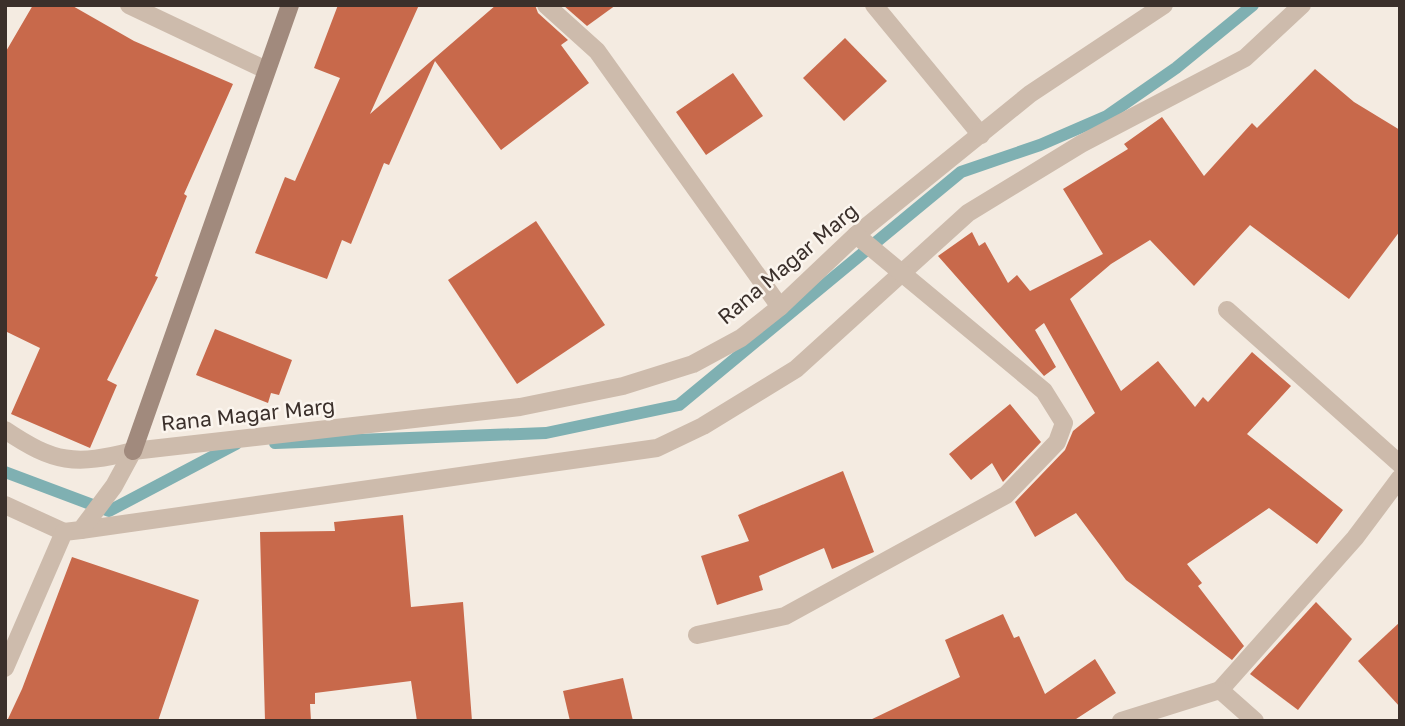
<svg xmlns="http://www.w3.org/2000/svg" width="1405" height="726" font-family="'Golos Text',sans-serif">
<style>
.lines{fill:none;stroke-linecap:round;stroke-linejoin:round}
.stream{stroke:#7fb0b2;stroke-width:12}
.building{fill:#c8694b}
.street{stroke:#cdbbac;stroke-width:18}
.secondary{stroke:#a18a7d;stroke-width:18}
.labels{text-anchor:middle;stroke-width:5;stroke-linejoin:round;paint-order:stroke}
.street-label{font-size:21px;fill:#3b302b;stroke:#fbf5ee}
</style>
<rect width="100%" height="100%" fill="#f4ebe1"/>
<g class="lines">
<g class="stream">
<path d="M 275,443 L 546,433 L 679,405 L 961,172 L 1040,145 L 1107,116 L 1176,68 L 1253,5"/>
<path d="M 5,472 L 109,511 L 236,444"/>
</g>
</g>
<g class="building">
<path d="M 33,5 L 71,5 L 134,41 L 233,84 L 184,194 L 187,196 L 155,276 L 158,277 L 107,380 L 117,385 L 90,448 L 11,414 L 40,348 L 5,331 L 5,53 Z"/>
<path d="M 338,5 L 419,5 L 370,114 L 496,5 L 535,5 L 538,13 L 568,40 L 561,45 L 589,83 L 501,150 L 435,61 L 389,165 L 384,163 L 351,244 L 342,240 L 327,279 L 255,253 L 285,177 L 295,181 L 340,78 L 314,68 Z"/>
<path d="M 563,5 L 616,5 L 587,26 Z"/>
<path d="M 845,38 L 887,81 L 844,121 L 803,78 Z"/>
<path d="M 1315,69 L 1354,102 L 1400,130 L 1400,231 L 1349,299 L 1250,225 L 1194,286 L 1150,240 L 1111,264 L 1070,299 L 1121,391 L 1158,361 L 1195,407 L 1203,397 L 1208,402 L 1252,352 L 1291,386 L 1247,434 L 1343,510 L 1317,544 L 1269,508 L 1187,564 L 1202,583 L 1198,586 L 1244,646 L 1232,660 L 1126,580 L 1076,513 L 1035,537 L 1015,502 L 1065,450 L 1073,431 L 1095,413 L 1044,323 L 1035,330 L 1056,367 L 1044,376 L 938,256 L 972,232 L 979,246 L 985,242 L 1008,283 L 1017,275 L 1030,291 L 1103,254 L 1063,189 L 1128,149 L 1124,144 L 1162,117 L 1204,176 L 1252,123 L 1257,128 Z"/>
<path d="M 733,73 L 763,116 L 706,155 L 676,112 Z"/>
<path d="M 536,221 L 605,325 L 517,384 L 448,280 Z"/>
<path d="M 215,329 L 292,360 L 279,395 L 271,393 L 268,403 L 196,375 Z"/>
<path d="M 1010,404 L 1041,442 L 1003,482 L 992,463 L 971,480 L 949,454 Z"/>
<path d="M 843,471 L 874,552 L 832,569 L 824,548 L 759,576 L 763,590 L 717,605 L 701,556 L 749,541 L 738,515 Z"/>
<path d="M 403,515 L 411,607 L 463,602 L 472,721 L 417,721 L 411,681 L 315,693 L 315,704 L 310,704 L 311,721 L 265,721 L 260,532 L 335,531 L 334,522 Z"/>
<path d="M 72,557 L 199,600 L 158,721 L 7,721 L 22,689 Z"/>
<path d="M 1316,602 L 1352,639 L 1298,710 L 1250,674 Z"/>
<path d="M 1003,614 L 1014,638 L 1019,636 L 1045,694 L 1095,659 L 1116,693 L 1073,721 L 868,721 L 960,677 L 945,640 Z"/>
<path d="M 1400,622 L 1400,707 L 1358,661 Z"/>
<path d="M 623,678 L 633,721 L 570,721 L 563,691 Z"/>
</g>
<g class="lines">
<g class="street">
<path d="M 129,5 L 266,70"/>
<path d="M 546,5 L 597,51 L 780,307"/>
<path d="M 874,5 L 981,135"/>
<path d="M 1227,310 L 1400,464"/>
<path d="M 5,430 C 54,463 75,466 133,451 L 520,407 L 623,386 L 693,364 L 741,338 L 780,307 L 856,235 L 1030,94 L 1164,5"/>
<path d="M 5,505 L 64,532"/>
<path d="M 81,530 L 657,448 L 703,426 L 796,369 L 968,213 L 1081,144 L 1245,58 L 1302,5"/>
<path d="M 697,635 L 785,616 L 1006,495 L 1057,442 L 1064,423 L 1044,391 L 856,235"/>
<path d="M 5,668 L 64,532 L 81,530 L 114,486 L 133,451"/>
<path d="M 1220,690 L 1355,538 L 1400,478"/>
<path d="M 1121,721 L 1220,690 L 1255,721"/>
</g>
<path class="secondary" d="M 133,451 L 290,5"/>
</g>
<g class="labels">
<g class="street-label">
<text transform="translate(788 264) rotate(-40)" y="7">Rana Magar Marg</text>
<text transform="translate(248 415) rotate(-6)" y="7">Rana Magar Marg</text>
</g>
</g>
<rect width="1405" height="726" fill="none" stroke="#3b302b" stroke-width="14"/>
</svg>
